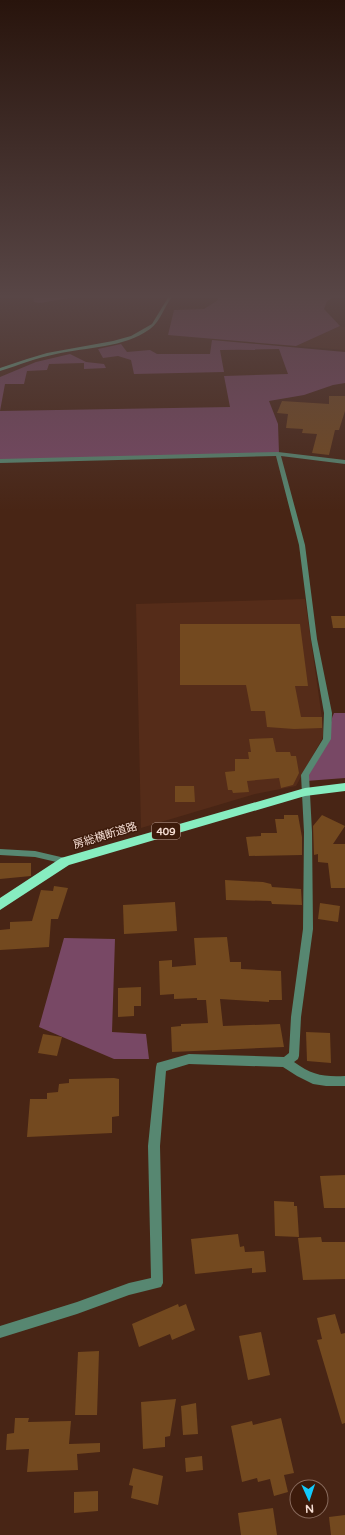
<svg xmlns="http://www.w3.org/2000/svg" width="345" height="1535" font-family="'Varela Round','Noto Sans JP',sans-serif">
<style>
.built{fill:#552c19}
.green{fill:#784865}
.building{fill:#73491f}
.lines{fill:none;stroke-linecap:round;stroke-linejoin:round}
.minor{fill:#578771;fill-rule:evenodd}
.tertiary{fill:#578771;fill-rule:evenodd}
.secondary{fill:#68b895;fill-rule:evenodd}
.trunk{fill:#87edc0;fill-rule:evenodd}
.labels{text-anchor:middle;stroke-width:3;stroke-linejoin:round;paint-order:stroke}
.shield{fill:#3d1b0b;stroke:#bea397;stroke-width:1}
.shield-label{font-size:10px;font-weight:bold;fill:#f5ddd3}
.street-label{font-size:11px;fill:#f5ddd3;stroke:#3d1b0b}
</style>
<rect width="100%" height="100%" fill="#482515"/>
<g class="built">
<path d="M 340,326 L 345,327 L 345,350 L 296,346 Z"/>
<path d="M 305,599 L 324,732 L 322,739 L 296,786 L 255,794 L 141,828 L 136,604 Z"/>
</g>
<g class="green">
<path d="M 33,296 L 81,296 L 40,303 L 34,302 Z"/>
<path d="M 216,296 L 336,296 L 327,301 L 324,309 L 340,326 L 296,346 L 168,335 L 174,310 L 204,309 L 218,300 Z"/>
<path d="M 212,340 L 345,352 L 345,383 L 333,385 L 304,395 L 269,401 L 278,424 L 279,453 L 0,460 L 0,377 L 36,362 L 70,354 L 86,362 L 104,364 L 106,368 L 84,369 L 84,363 L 49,364 L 47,370 L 27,371 L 24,384 L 5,384 L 0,411 L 230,407 L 224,376 L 288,374 L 279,349 L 220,350 L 224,372 L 134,374 L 131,360 L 118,356 L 103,358 L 98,349 L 121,344 L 127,352 L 150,350 L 157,354 L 210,354 Z"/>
<path d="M 334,713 L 345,713 L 345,778 L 306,781 C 310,764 325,753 329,737 C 332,728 329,723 334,713 Z"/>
<path d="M 64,938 L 115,939 L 112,1032 L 146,1034 L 149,1059 L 114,1059 L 39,1027 Z"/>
</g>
<g class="building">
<path d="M 329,396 L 345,396 L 345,411 L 339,430 L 335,430 L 329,455 L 312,453 L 317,434 L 302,433 L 303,429 L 286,428 L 288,414 L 277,413 L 282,401 L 329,404 Z"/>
<path d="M 331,616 L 345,616 L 345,628 L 333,628 Z"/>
<path d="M 180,624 L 300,624 L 308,686 L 295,686 L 301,717 L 322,717 L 322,728 L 294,729 L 267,727 L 265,711 L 251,711 L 246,685 L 180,685 Z"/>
<path d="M 273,738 L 276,752 L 290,752 L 291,756 L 296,756 L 299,773 L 293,785 L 281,788 L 279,778 L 247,781 L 249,792 L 233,793 L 232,790 L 228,790 L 225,772 L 235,771 L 235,759 L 249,759 L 248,752 L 251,752 L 249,739 Z"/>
<path d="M 175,786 L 194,786 L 195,802 L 175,802 Z"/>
<path d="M 284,815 L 298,815 L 302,837 L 302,855 L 249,856 L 246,837 L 261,836 L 261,833 L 277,833 L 275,819 L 284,819 Z"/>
<path d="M 322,815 L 345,826 L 333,844 L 345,844 L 345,888 L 331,888 L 328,863 L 318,862 L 318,854 L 314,855 L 313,826 Z"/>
<path d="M 0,863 L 31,863 L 31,876 L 0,879 Z"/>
<path d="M 225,880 L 263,882 L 271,884 L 272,887 L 301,889 L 302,905 L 272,904 L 271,901 L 226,900 Z"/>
<path d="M 54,886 L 68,888 L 58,919 L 51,919 L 49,947 L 0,950 L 0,930 L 10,929 L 10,922 L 32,921 L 41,890 L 53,891 Z"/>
<path d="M 175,902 L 177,931 L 124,934 L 123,905 Z"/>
<path d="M 320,903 L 340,906 L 338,922 L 318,919 Z"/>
<path d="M 227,937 L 230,962 L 241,962 L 241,969 L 281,971 L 282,1000 L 269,1000 L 269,1002 L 220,999 L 223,1026 L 280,1024 L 284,1047 L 172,1052 L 171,1027 L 181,1026 L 181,1024 L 208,1023 L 206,1000 L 197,1000 L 197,998 L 174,999 L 174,994 L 160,995 L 159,961 L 172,960 L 172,967 L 196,965 L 194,938 Z"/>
<path d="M 141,987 L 141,1006 L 134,1006 L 134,1016 L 118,1017 L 118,988 Z"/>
<path d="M 306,1032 L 330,1033 L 331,1063 L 307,1061 Z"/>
<path d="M 43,1034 L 62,1037 L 57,1056 L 38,1053 Z"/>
<path d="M 114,1078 L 119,1079 L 119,1116 L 112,1117 L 112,1133 L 27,1137 L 30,1099 L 47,1099 L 47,1093 L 58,1092 L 59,1084 L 69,1083 L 69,1079 Z"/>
<path d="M 345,1175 L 345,1208 L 324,1208 L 320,1176 Z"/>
<path d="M 274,1201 L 294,1202 L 294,1206 L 297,1206 L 299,1237 L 275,1236 Z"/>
<path d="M 238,1234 L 240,1247 L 244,1246 L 245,1252 L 264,1251 L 266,1272 L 252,1273 L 252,1268 L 195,1274 L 191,1239 Z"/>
<path d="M 321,1237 L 322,1242 L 345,1242 L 345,1279 L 303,1280 L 298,1238 Z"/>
<path d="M 178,1304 L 179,1307 L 186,1304 L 195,1330 L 172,1340 L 170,1334 L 139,1347 L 132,1324 Z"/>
<path d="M 335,1314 L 341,1334 L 345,1333 L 345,1423 L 342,1424 L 317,1340 L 322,1339 L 317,1318 Z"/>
<path d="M 261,1332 L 270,1375 L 248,1380 L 239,1336 Z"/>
<path d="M 99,1351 L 97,1415 L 75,1415 L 78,1352 Z"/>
<path d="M 176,1399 L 170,1436 L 165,1437 L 165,1447 L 143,1449 L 141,1402 Z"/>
<path d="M 196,1403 L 198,1434 L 183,1435 L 181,1406 Z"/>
<path d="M 15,1418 L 29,1418 L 28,1422 L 71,1421 L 69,1444 L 100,1443 L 100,1452 L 77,1454 L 78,1470 L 27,1472 L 29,1449 L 6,1450 L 7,1434 L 14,1433 Z"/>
<path d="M 281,1418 L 294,1473 L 284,1475 L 288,1492 L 274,1496 L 270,1479 L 258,1482 L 257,1478 L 242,1482 L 231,1426 L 252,1421 L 253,1425 Z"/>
<path d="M 202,1456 L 203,1470 L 186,1472 L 185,1458 Z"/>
<path d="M 133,1468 L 163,1476 L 158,1505 L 131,1498 L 133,1486 L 129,1485 Z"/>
<path d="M 98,1491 L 98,1511 L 74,1513 L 74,1492 Z"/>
<path d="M 273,1508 L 277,1535 L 241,1535 L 238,1513 Z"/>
<path d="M 345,1515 L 345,1535 L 331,1535 L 329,1517 Z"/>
</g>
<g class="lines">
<path class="minor" d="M 278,452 L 345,460 L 345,464 L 281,456 L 305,545 L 317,639 L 332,713 L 331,739 L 309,775 L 312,832 L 313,929 L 301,1017 L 299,1056 L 298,1059 L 294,1062 C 312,1075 323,1077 345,1076 L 345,1086 L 326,1086 L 313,1084 L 297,1076 L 283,1067 L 189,1064 L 166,1071 L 160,1146 L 163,1283 L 161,1287 L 129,1295 L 77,1314 L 0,1338 L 0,1326 L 77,1302 L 129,1283 L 151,1278 L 148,1146 L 156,1067 L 157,1063 L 189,1054 L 284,1057 L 289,1053 L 291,1017 L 303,929 L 304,832 L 301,775 L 323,739 L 324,713 L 311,639 L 299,545 L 276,456 L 0,463 L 0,459 Z"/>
<path class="tertiary" d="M 0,849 L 35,851 L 65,858 L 68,859 L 69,861 L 68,863 L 65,864 L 35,857 L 0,855 Z"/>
<path class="secondary" d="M 169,296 L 173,296 C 164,306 161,321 150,329 C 124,348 87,347 56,354 C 36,358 19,365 0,371 L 0,368 L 27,359 L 47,353 L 113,341 L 131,336 L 152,324 Z"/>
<path class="trunk" d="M 345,783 L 345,791 L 305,796 L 69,865 L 0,910 L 0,898 L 61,858 L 305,788 Z"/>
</g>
<linearGradient id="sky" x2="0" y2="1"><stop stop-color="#28140c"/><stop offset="0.58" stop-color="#584646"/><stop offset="1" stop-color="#584646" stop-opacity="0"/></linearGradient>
<rect width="345" height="511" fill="url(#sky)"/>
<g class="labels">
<rect class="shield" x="152" y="823" width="28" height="16" rx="3"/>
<g class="shield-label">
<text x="166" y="835">409</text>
</g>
<g class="street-label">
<text transform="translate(105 835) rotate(-17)" y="4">房総横断道路</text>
</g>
</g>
<g transform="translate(309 1499) rotate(177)"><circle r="19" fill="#3d1b0b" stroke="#87695b"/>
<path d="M0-3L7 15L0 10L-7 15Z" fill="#12cafb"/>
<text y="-6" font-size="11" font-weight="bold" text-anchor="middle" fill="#f5ddd3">N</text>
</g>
</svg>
